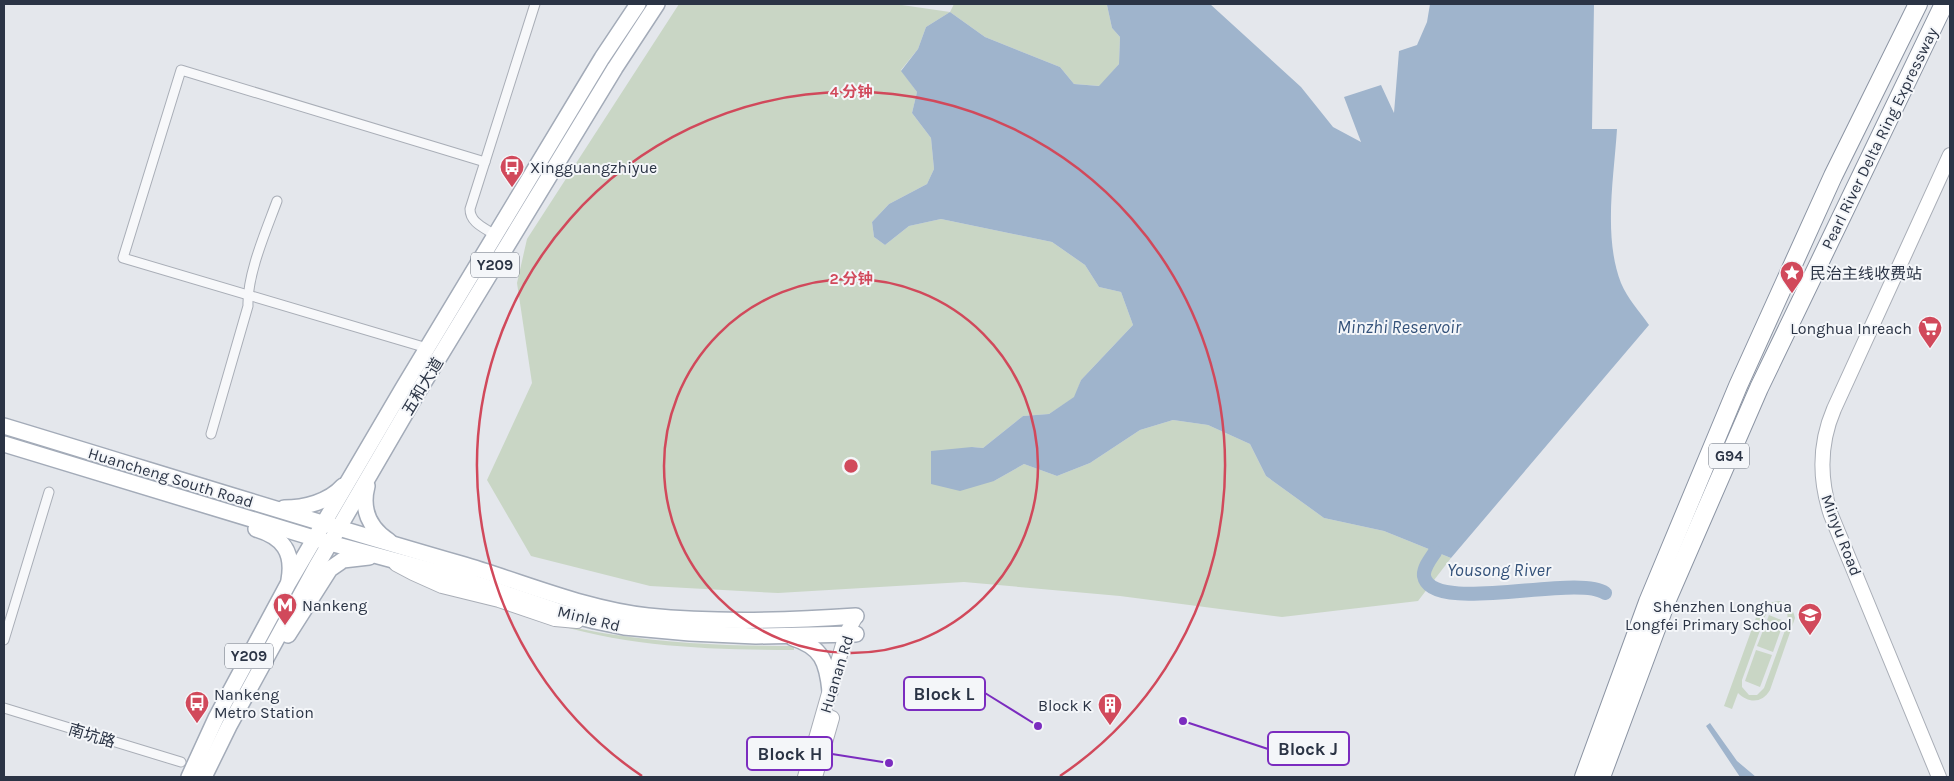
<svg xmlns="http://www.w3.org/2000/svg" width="1954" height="781" font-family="Karla,'Noto Sans SC',sans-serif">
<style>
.green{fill:#c9d6c5;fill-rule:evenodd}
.water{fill:#9fb4cc}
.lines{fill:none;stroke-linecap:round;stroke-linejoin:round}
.river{stroke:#9fb4cc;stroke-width:14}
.street-casing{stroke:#a9aeb7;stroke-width:11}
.secondary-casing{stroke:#a9aeb7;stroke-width:16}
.primary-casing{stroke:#a3abb8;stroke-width:18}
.highway-casing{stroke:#8b94a3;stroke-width:20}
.street{stroke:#f7f8fa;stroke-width:9}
.secondary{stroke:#fff;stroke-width:14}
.primary{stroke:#fff;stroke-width:15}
.highway{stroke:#fff;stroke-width:18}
.ring{fill:none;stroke:#d1495b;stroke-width:2.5}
.labels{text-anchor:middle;stroke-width:4;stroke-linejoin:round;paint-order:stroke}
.shield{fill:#f4f6f9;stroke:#676e7b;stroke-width:1}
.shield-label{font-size:15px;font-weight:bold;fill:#2b3445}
.street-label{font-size:16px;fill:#2b3445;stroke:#f4f6f9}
.poi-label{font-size:16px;fill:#2b3445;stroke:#f4f6f9;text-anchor:start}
.water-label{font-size:18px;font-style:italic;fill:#34527a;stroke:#f4f6f9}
.centre{fill:#d1495b;stroke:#f4f6f9;stroke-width:2.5}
.ring-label{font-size:15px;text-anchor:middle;font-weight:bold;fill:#d1495b;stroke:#f4f6f9;stroke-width:4;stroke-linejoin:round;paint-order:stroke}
.leader{fill:none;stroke:#7b2cbf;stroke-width:2}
.callout-dot{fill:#7b2cbf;stroke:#f4f6f9;stroke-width:2}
.callout{fill:#f4f6f9;stroke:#7b2cbf;stroke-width:2}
.callout-label{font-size:18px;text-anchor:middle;font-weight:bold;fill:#2b3445}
</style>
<rect width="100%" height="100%" fill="#e4e7ec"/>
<g class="green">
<path d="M 679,4 L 895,4 L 950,12 L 954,4 L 1104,4 L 1107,5 L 1112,28 L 1120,37 L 1119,64 L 1100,86 L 1074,84 L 1060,67 L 985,37 L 950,12 L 926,27 L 918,49 L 901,70 L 917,92 L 912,113 L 931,138 L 934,169 L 927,184 L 889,204 L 872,222 L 874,237 L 885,245 L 909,226 L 941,219 L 1052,242 L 1085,265 L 1099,287 L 1121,292 L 1133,325 L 1081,380 L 1075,397 L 1049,414 L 1023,416 L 983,448 L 972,447 L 994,481 L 1024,464 L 1057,476 L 1090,463 L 1140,430 L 1173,420 L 1208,425 L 1250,444 L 1266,476 L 1324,518 L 1384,531 L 1451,558 L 1418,601 L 1282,617 L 1120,596 L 964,582 L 778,593 L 650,586 L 531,556 L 487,480 L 532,383 L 517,283 L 527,239 Z"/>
<path d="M 1779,601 C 1789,603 1793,609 1795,618 L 1770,690 C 1762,704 1748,703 1738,693 L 1732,709 L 1724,706 L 1758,612 L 1767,603 ZM 1774,607 L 1781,607 L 1787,611 L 1788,622 L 1764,688 L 1757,695 L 1749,695 L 1742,687 L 1742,680 L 1766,614 Z"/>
<path d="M 1769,615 L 1784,621 L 1773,652 L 1757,646 Z"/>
<path d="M 545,621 C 568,626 592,632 616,635 C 675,644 734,646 794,646 L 794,650 C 711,650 624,647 545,621 Z"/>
<path d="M 1756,650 L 1772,655 L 1760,687 L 1745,681 Z"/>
</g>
<g class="water">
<path d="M 1104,4 L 1210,4 L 1301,87 L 1333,127 L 1361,142 L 1344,97 L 1381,85 L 1394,113 L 1399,51 L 1417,45 L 1427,22 L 1430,4 L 1594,4 L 1592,129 L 1617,129 C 1614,177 1603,237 1621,283 C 1627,298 1640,312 1649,325 L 1451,558 L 1384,531 L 1324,518 L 1266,476 L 1250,444 L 1208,425 L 1173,420 L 1140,430 L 1090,463 L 1057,476 L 1024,464 L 994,481 L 960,491 L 931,484 L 931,451 L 972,447 L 983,448 L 1023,416 L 1049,414 L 1074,397 L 1081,380 L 1133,325 L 1121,292 L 1099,287 L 1085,265 L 1052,242 L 941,219 L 909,226 L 885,245 L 874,237 L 872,222 L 889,204 L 927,184 L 934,169 L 931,138 L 912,113 L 917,92 L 901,71 L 918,49 L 926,27 L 950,12 L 985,37 L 1060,67 L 1074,84 L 1099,86 L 1119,64 L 1120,37 L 1112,28 L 1107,5 Z"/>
<path d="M 1710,723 L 1737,761 L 1756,777 L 1740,777 L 1706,726 Z"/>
</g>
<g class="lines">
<path class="river" d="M 1435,552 C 1431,558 1423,568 1424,576 C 1431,616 1578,573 1605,593"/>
<defs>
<g id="street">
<path d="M 495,235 C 485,228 470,223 470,209 L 535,4"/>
<path d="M 427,348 L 123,258 L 181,70 L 485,162"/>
<path d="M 211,434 L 248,306 C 247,274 266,231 277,201"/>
<path d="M 4,640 L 49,492"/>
<path d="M 4,708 L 181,762"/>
</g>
<g id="secondary">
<path d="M 396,564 L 413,573 L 442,586 L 499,600 L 555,619 L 577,621"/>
<path d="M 805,777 L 846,634 L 856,616"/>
<path d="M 815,777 L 832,718"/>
<path d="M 1939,777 L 1831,515 C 1819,479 1819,444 1834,409 L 1950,155"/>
</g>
<g id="primary">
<path d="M 4,426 C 156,472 308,520 461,564 C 523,582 584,609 648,616 C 717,623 787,621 856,616"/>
<path d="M 4,444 L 330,543 L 456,577 L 564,613 L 595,621 L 624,627 L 690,633 L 756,636 L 856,634"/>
<path d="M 367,486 C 361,509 369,528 389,541"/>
<path d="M 284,508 C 304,508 329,502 343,486"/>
<path d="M 256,529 C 283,537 294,552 289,580"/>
<path d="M 288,635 L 330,569 L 343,560 L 369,557"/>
<path d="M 793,638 C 822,647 827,662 830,691"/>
<path d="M 189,777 L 216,718 L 288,584 L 403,388 L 602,58 L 638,4"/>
<path d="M 204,777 L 229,726 L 316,567 L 415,397 L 615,68 L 657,4"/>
</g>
<g id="highway">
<path d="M 1584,777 L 1648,602 L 1738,386 L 1833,176 L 1918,4"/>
<path d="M 1601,777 L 1666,602 L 1759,388 L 1944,4"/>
</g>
</defs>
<use href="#street" class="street-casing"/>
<use href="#secondary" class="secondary-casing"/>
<use href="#primary" class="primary-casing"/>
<use href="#highway" class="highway-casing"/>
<use href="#street" class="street"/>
<use href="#secondary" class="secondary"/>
<use href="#primary" class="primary"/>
<use href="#highway" class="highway"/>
</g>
<g class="ring">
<circle cx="851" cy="466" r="187"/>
<path d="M642 776A374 374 0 1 1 1060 776"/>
</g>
<defs>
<symbol id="bus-pin" viewBox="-11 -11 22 30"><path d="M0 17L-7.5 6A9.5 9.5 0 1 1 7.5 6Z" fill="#d1495b" stroke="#f4f6f9"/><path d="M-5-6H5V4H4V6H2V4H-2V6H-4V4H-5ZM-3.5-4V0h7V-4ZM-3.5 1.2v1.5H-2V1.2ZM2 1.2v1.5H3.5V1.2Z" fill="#fff"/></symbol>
<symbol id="sight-pin" viewBox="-11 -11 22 30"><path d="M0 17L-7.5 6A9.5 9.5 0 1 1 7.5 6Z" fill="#d1495b" stroke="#f4f6f9"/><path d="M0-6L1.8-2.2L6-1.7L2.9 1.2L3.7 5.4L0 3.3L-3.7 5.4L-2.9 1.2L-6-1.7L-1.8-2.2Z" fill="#fff"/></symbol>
<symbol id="supermarket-pin" viewBox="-11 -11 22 30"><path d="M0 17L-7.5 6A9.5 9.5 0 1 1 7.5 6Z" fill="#d1495b" stroke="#f4f6f9"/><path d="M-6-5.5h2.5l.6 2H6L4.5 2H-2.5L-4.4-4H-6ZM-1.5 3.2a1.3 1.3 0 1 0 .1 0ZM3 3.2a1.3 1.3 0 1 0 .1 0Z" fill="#fff"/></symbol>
<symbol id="metro-pin" viewBox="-11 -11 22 30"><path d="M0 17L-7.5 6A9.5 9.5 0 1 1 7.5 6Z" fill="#d1495b" stroke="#f4f6f9"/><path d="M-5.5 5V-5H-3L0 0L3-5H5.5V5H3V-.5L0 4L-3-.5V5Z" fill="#fff"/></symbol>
<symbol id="school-pin" viewBox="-11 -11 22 30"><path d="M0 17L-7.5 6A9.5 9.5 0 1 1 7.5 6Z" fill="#d1495b" stroke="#f4f6f9"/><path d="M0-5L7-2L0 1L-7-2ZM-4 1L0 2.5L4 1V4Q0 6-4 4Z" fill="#fff"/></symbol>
<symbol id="building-pin" viewBox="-11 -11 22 30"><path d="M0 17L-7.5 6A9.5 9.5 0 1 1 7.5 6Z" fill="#d1495b" stroke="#f4f6f9"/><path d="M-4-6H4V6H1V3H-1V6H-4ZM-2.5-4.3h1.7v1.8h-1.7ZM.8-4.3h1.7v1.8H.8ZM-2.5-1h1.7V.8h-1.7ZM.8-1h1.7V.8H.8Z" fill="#fff"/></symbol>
</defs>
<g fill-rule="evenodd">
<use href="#bus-pin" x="498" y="153" width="28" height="38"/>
<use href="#sight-pin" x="1778" y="259" width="28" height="38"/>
<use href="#supermarket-pin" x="1916" y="314" width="28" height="38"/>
<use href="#metro-pin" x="271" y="591" width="28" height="38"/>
<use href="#school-pin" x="1796" y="601" width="28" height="38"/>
<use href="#bus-pin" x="183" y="689" width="28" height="38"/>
<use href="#building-pin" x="1096" y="691" width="28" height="38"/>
</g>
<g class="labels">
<g class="shield">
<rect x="471" y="252.5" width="48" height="25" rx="4"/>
<rect x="1709" y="443.5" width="40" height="25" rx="4"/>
<rect x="225" y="643.5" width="48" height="25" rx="4"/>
</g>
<g class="shield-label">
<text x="495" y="270">Y209</text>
<text x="1729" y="461">G94</text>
<text x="249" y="661">Y209</text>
</g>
<g class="street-label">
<text transform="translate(1879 138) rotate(-64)" y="6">Pearl River Delta Ring Expressway</text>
<text transform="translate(422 386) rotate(-59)" y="6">五和大道</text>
<text transform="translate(171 477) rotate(17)" y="6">Huancheng South Road</text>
<text transform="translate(1842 535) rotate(69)" y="6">Minyu Road</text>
<text transform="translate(589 618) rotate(14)" y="6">Minle Rd</text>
<text transform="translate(836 674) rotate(-73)" y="6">Huanan Rd</text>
<text transform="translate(92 735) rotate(17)" y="6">南坑路</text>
</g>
<g class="poi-label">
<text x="530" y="173">Xingguangzhiyue</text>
<text x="1810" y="279">民治主线收费站</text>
<text x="1912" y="334" text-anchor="end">Longhua Inreach</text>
<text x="302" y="611">Nankeng</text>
<text x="1792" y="612" text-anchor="end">Shenzhen Longhua<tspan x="1792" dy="18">Longfei Primary School</tspan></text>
<text x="214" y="700">Nankeng<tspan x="214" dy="18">Metro Station</tspan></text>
<text x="1092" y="711" text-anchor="end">Block K</text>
</g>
<g class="water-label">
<text x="1399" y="333">Minzhi Reservoir</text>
<text x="1499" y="576">Yousong River</text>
</g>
</g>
<circle cx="851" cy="466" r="8" class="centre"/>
<g class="ring-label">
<text x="851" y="97">4 分钟</text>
<text x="851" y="284">2 分钟</text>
</g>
<path class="leader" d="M1038 726L985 693M1183 721L1268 749M889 763L832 754"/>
<g class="callout-dot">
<circle cx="1038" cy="726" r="5"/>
<circle cx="1183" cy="721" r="5"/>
<circle cx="889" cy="763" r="5"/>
</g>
<g class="callout">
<rect x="904" y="677" width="81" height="33" rx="5"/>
<rect x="1268" y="732" width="81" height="33" rx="5"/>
<rect x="747" y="737" width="85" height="33" rx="5"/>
</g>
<g class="callout-label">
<text x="944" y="700">Block L</text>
<text x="1308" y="755">Block J</text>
<text x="790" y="760">Block H</text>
</g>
<rect width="1954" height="781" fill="none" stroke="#2b3445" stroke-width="10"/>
</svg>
